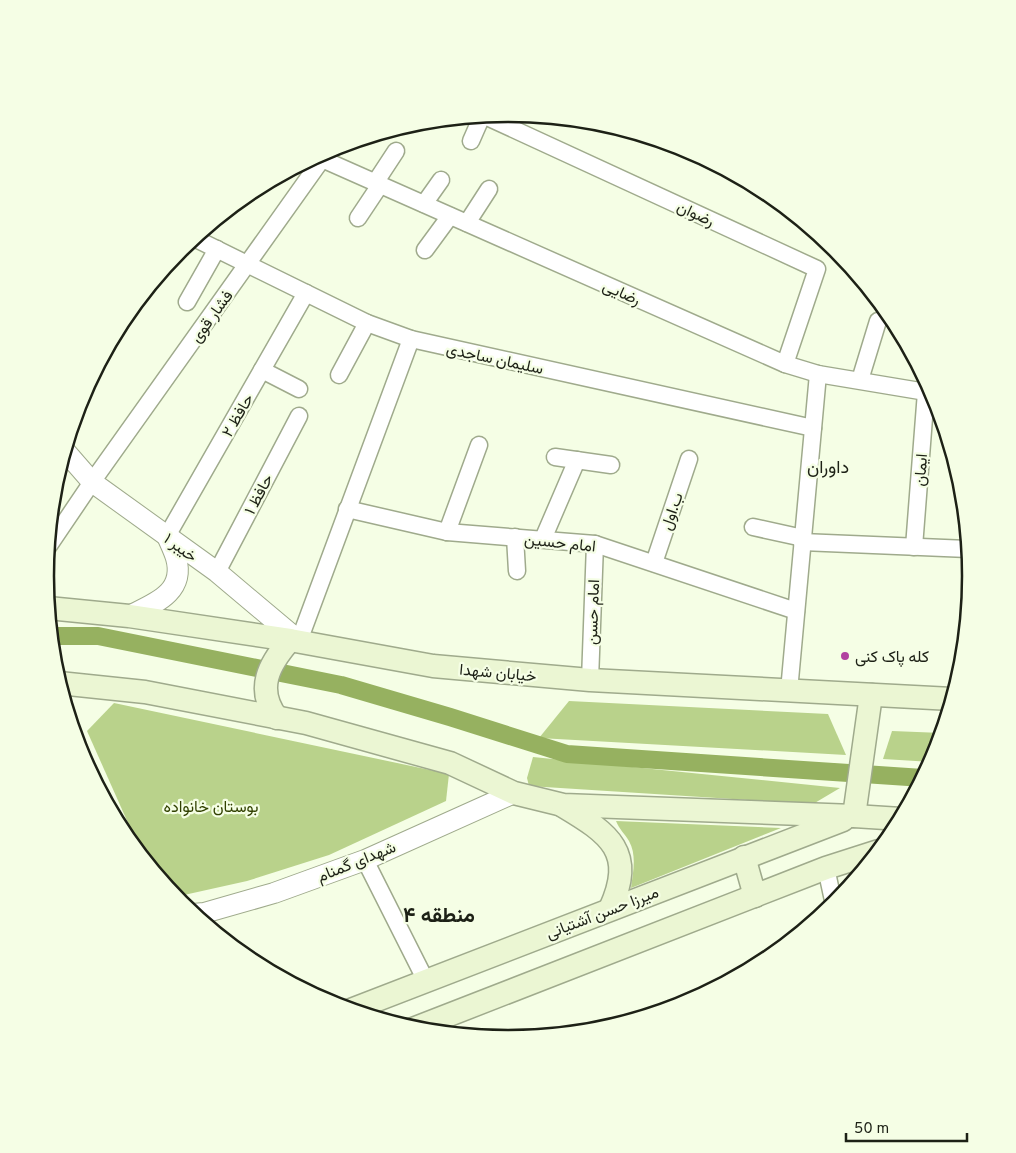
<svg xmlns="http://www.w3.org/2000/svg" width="1016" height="1153" font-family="Overpass,Vazirmatn,sans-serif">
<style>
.park{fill:#b9d28b}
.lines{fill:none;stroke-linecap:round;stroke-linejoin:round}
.canal{stroke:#96b160;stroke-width:18}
.minor-casing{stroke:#9faa8c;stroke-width:19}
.tertiary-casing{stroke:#9faa8c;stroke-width:22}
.secondary-casing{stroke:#9faa8c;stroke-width:25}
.minor{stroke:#fff;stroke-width:16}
.tertiary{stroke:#fff;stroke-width:20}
.secondary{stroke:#ebf6d3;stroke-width:22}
.poi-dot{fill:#b142a0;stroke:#f5fee5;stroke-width:2}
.labels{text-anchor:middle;stroke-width:4.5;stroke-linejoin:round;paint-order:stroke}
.street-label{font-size:16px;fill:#1d2116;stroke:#f5fee5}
.poi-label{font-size:16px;fill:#1d2116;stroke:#f5fee5;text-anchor:start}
.park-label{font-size:16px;fill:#314101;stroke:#f5fee5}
.neighbourhood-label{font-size:18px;fill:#1d2116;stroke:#f5fee5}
.district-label{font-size:21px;font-weight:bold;fill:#1d2116;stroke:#f5fee5}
.rim{fill:none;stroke:#1d2116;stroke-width:2.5}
</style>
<rect width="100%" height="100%" fill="#f5fee5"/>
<g class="park">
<path d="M 569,701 L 828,714 L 846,755 L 539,738 Z"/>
<path d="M 114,703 L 449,774 L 446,801 L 329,855 L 247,881 L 175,897 L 145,861 L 87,731 Z"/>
<path d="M 892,731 L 942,733 L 932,762 L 883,759 Z"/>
<path d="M 533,757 L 840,788 L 813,804 L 529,786 L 527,778 Z"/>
<path d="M 616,821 L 781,828 L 631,888 C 633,873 637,855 629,841 C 625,834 619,829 616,821 Z"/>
</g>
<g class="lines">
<path class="canal" d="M 51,636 L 98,636 L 341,685 L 450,717 L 567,754 L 923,778"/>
<defs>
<g id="minor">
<path d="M 485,116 L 817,269 L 785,364"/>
<path d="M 471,141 L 482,116"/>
<path d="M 322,159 L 785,364 L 818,374 L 932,393"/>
<path d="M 375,183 L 396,151"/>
<path d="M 424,204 L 441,180"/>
<path d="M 358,218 L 380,185"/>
<path d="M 467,223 L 489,189"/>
<path d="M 194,238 L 367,323 L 411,339 L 813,428"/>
<path d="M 425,250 L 450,216"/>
<path d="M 187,302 L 217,249"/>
<path d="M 262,370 L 299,389"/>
<path d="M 339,375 L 367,323"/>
<path d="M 860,380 L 878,321"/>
<path d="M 555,457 L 611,465"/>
<path d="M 347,509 L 447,532 L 595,544 L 796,611"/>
<path d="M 753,527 L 803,538"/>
<path d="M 447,532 L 479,445"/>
<path d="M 167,536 L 306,293"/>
<path d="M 515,537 L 517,571"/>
<path d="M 543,539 L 577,460"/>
<path d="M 802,542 L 968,549"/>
<path d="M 48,547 L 92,482 L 327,152"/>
<path d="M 914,547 L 926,392 L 928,385"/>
<path d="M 654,563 L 689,459"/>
<path d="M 217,572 L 299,416"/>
<path d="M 299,641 L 411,339"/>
<path d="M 590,680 L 595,544"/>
<path d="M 789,691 L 818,374"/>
<path d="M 365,860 L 426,981"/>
<path d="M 826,868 L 834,905"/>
</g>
<g id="tertiary">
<path d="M 65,451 L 92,482 L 217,572 L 299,641"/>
<path d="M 129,616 C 153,604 186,593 176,558 C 174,551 170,543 167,536"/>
<path d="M 193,914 L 204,913 L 274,893 L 365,860 L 514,793"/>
</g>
<g id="secondary">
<path d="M 48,608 L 129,616 L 290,640 L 433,666 L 590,680 L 952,699"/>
<path d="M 59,683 L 145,692 L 306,723 L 450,763 L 514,793 L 563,805 L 854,816 L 901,819"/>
<path d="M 277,718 C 255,689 269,664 290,640"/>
<path d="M 563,806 C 610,834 636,852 610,909"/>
<path d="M 854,816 L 871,695"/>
<path d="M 744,857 L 755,896"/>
<path d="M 351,1010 L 843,820"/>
<path d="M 413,1029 L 826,868 L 879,851"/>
</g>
</defs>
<use href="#minor" class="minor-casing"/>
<use href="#tertiary" class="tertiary-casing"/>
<use href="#secondary" class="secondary-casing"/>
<use href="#minor" class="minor"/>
<use href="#tertiary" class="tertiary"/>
<use href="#secondary" class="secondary"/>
</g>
<circle class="poi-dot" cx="845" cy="656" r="5"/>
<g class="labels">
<g class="street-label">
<text transform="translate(696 213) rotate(25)" y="6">رضوان</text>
<text transform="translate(622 292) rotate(24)" y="6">رضایی</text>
<text transform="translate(211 316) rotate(-54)" y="6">فشار قوی</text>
<text transform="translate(495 358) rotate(12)" y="6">سلیمان ساجدی</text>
<text transform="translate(237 415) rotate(-60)" y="6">حافظ ۲</text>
<text transform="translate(920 470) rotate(-86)" y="6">ایمان</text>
<text transform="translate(258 494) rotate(-62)" y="6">حافظ ۱</text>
<text transform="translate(671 511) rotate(-71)" y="6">ب.اول</text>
<text transform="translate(560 542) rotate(6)" y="6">امام حسین</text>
<text transform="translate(181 547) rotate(36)" y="6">خیبر ۱</text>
<text transform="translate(592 612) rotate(-88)" y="6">امام حسن</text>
<text transform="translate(498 672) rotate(5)" y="6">خیابان شهدا</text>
<text transform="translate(356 861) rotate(-22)" y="6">شهدای گمنام</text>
<text transform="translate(602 912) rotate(-21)" y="6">میرزا حسن آشتیانی</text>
</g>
<g class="poi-label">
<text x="855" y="662">کله پاک کنی</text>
</g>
<g class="park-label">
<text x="211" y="812">بوستان خانواده</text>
</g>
<g class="neighbourhood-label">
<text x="828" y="473">داوران</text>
</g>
<g class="district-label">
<text x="439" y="922">منطقه ۴</text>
</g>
</g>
<path d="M0 0H1016V1153H0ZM54 576a454 454 0 1 1 908 0a454 454 0 1 1-908 0Z" fill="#f5fee5" fill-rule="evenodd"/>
<path class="rim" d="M54 576a454 454 0 1 1 908 0a454 454 0 1 1-908 0Z"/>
<path d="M846 1133v8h121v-8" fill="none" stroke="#1d2116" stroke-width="2.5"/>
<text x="854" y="1133" font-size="15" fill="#1d2116" stroke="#f5fee5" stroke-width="4" paint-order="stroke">50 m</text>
</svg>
